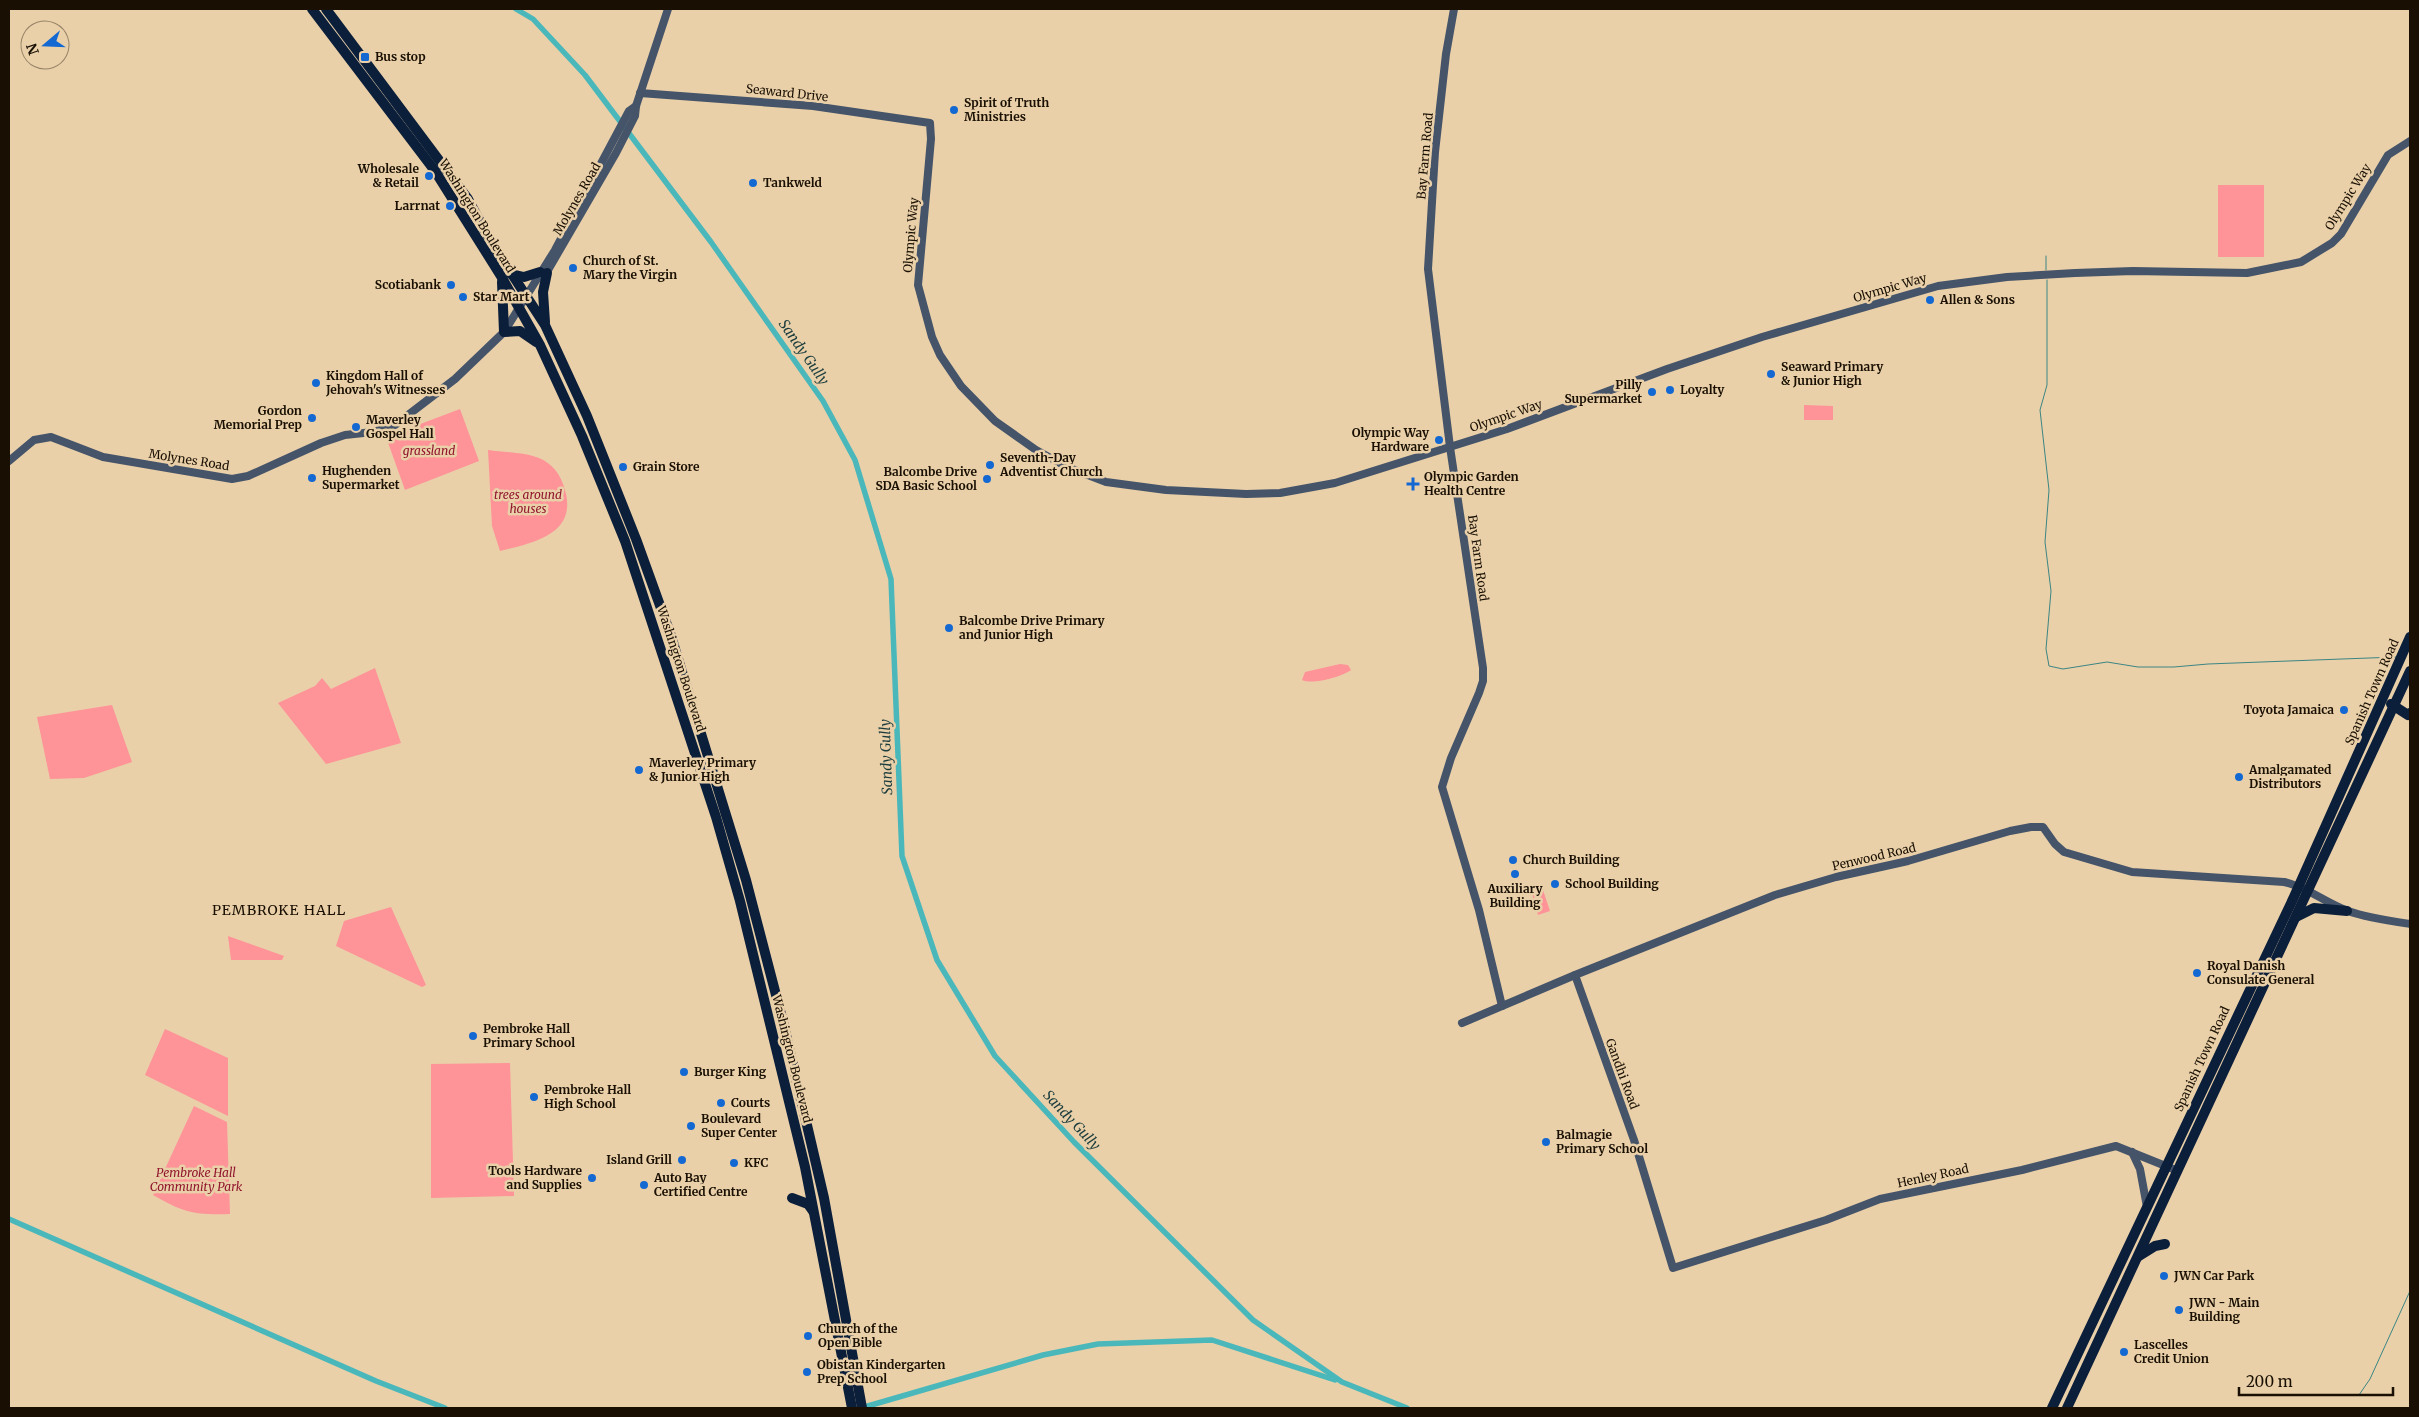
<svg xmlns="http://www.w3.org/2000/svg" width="2419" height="1417" font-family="Merriweather,serif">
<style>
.green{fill:#fe9398}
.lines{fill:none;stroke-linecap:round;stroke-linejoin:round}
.stream{stroke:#3b8583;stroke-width:1}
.canal{stroke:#4ab7ba;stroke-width:5.5}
.secondary{stroke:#455469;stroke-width:8}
.highway{stroke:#0b1f3b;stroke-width:10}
.poi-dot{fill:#1468d2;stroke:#ead0a9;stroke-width:2}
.labels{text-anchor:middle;stroke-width:5;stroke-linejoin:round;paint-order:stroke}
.poi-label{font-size:12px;font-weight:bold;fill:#191003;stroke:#ead0a9;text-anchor:start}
.street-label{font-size:12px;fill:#191003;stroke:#ead0a9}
.park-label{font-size:12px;font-style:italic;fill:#91162e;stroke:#ead0a9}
.water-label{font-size:14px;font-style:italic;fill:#1b3c3d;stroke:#ead0a9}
.neighbourhood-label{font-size:14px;letter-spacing:1px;fill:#191003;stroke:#ead0a9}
</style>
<rect width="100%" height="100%" fill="#ead0a9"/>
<g class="green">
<rect x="2218" y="185" width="46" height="72"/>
<path d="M 1804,405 L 1833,406 L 1833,420 L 1804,420 Z"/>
<path d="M 460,409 L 479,461 L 405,490 L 386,437 Z"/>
<path d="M 488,450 C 502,452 519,452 533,456 C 548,460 558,470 563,484 C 581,532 538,542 500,551 L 492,526 Z"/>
<path d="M 1340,664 L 1348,665 L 1351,670 C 1342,677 1312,685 1302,680 L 1305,672 Z"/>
<path d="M 375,668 L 401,743 L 326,764 L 278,703 L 315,686 L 322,678 L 331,689 Z"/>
<path d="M 112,705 L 132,762 L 84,778 L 50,779 L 37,717 Z"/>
<path d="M 1542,887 L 1550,911 L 1538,915 L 1531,890 Z"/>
<path d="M 391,907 L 426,985 L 422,987 L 336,946 L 344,921 Z"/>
<path d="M 228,936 L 284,956 L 282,960 L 231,960 Z"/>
<path d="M 165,1029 L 228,1058 L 228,1116 L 145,1075 Z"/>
<path d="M 510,1063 L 514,1196 L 431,1198 L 431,1064 Z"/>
<path d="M 194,1106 L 227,1122 L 230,1214 C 195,1215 184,1213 153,1195 Z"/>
</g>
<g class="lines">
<g class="stream">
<path d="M 2046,256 L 2046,270"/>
<path d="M 2047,280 L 2047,385 L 2040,410 L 2049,490 L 2045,542 L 2051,591 L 2046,649 L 2049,666 L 2063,669 L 2107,662 L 2138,667 L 2174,667 L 2208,664 L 2396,657"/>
<path d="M 2359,1395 L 2370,1379 L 2410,1291"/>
</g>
<g class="canal">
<path d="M 516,9 L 533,19 L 585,75 L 711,242 L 823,401 L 855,460 L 891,579 L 902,856 L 937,960 L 995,1056 L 1074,1142 L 1253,1320 L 1342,1382 L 1407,1408"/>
<path d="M 9,1219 L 376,1381 L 445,1408"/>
<path d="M 861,1408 L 1043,1355 L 1098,1344 L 1212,1340 L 1335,1380"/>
</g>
<g class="secondary">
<path d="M 1454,9 L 1446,54 L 1435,152 L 1428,269 L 1450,447 L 1483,668 L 1483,681 L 1479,693 L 1451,758 L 1442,787 L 1479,910 L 1502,1006"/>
<path d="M 640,93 L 813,106 L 930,123 L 931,139 L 918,285 L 932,337 L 940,355 L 961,386 L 995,421 L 1036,450 L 1067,467 L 1106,482 L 1166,490 L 1246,494 L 1280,493 L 1335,483 L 1507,429 L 1667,369 L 1762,337 L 1938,286 L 2007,277 L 2075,273 L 2133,271 L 2247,273 L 2301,262 L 2332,243 L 2341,234 L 2388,155 L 2410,141"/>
<path d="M 544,277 L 616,153 L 635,116 L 636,106 L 668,9"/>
<path d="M 9,461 L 34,440 L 51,437 L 103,457 L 232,479 L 248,476 L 321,443 L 345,435 L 373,432 L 395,425 L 455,379 L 504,332 L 555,250 L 629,111 L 636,106"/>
<path d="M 1575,975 L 1634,1140 L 1673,1268 L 1826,1220 L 1880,1199 L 2022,1170 L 2116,1146 L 2178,1171"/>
<path d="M 1462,1023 L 1575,975 L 1775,895 L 1836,877 L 1908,861 L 2010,831 L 2031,827 L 2043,827 L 2055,844 L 2064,852 L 2132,872 L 2284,882 C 2307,887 2326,903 2348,911 C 2368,918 2390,921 2410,924"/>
<path d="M 2132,1152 L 2140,1169 L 2147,1207"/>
</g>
<g class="highway">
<path d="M 312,9 L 435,171 L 501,276 L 540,345 L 582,436 L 625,541 L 716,817 L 740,901 L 805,1167 L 852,1408"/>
<path d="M 326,9 L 468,199 L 491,242 L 545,325 L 587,416 L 636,539 L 671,636 L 746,880 L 782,1018 L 824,1198 L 862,1408"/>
<path d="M 511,274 L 524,277 L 540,272"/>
<path d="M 502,282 L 504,332 L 520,331 L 536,342"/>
<path d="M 545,322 L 543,292 L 547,273"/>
<path d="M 2391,704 L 2408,715 L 2410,713"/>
<path d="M 2296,917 L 2314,908 L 2347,911"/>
<path d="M 792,1198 L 808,1204 L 813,1211"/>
<path d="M 2139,1256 L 2155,1246 L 2165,1244"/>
<path d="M 2052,1408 L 2293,899 L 2410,637"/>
<path d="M 2067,1408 L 2410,671"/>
</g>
</g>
<g class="poi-dot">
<rect x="360" y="52" width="10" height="10" rx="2.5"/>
<circle cx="954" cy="110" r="5"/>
<circle cx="429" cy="176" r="5"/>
<circle cx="753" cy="183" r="5"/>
<circle cx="450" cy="206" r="5"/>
<circle cx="573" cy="268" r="5"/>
<circle cx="451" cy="285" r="5"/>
<circle cx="463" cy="297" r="5"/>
<circle cx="1930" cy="300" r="5"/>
<circle cx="1771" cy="374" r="5"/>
<circle cx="316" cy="383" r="5"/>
<circle cx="1670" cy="390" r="5"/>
<circle cx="1652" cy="392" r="5"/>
<circle cx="312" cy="418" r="5"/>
<circle cx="356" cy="427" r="5"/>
<circle cx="1439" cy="440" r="5"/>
<circle cx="990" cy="465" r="5"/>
<circle cx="623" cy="467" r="5"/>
<circle cx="312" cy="478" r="5"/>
<circle cx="987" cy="479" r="5"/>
<path d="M1410.5 476.5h5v5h5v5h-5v5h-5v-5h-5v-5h5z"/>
<circle cx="949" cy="628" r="5"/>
<circle cx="2344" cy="710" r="5"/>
<circle cx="639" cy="770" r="5"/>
<circle cx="2239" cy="777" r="5"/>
<circle cx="1513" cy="860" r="5"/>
<circle cx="1515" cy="874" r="5"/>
<circle cx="1555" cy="884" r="5"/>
<circle cx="2197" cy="973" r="5"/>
<circle cx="473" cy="1036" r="5"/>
<circle cx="684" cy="1072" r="5"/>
<circle cx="534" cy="1097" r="5"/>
<circle cx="721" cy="1103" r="5"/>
<circle cx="691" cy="1126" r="5"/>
<circle cx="1546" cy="1142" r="5"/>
<circle cx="682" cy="1160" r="5"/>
<circle cx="734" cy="1163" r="5"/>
<circle cx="592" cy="1178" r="5"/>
<circle cx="644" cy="1185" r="5"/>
<circle cx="2164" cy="1276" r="5"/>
<circle cx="2179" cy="1310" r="5"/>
<circle cx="808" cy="1336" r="5"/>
<circle cx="2124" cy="1352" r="5"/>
<circle cx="807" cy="1372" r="5"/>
</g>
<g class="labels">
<g class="poi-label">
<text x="375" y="61">Bus stop</text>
<text x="964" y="107">Spirit of Truth<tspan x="964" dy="14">Ministries</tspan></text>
<text x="419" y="173" text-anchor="end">Wholesale<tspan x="419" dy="14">&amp; Retail</tspan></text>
<text x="763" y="187">Tankweld</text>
<text x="440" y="210" text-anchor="end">Larrnat</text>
<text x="583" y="265">Church of St.<tspan x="583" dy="14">Mary the Virgin</tspan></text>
<text x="441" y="289" text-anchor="end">Scotiabank</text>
<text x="473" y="301">Star Mart</text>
<text x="1940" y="304">Allen &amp; Sons</text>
<text x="1781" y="371">Seaward Primary<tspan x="1781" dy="14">&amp; Junior High</tspan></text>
<text x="326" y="380">Kingdom Hall of<tspan x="326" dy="14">Jehovah's Witnesses</tspan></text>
<text x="1642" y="389" text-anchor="end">Pilly<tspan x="1642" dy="14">Supermarket</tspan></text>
<text x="1680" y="394">Loyalty</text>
<text x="302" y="415" text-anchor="end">Gordon<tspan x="302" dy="14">Memorial Prep</tspan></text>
<text x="366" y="424">Maverley<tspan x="366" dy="14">Gospel Hall</tspan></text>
<text x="1429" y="437" text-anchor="end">Olympic Way<tspan x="1429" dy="14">Hardware</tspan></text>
<text x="1000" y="462">Seventh-Day<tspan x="1000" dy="14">Adventist Church</tspan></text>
<text x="633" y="471">Grain Store</text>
<text x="322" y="475">Hughenden<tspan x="322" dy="14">Supermarket</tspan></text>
<text x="977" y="476" text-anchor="end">Balcombe Drive<tspan x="977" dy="14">SDA Basic School</tspan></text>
<text x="1424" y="481">Olympic Garden<tspan x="1424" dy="14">Health Centre</tspan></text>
<text x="959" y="625">Balcombe Drive Primary<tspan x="959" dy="14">and Junior High</tspan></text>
<text x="2334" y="714" text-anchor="end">Toyota Jamaica</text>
<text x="649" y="767">Maverley Primary<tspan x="649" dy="14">&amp; Junior High</tspan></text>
<text x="2249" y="774">Amalgamated<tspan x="2249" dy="14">Distributors</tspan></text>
<text x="1523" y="864">Church Building</text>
<text x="1565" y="888">School Building</text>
<text x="1515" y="893" text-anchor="middle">Auxiliary<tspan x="1515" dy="14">Building</tspan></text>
<text x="2207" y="970">Royal Danish<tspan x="2207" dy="14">Consulate General</tspan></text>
<text x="483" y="1033">Pembroke Hall<tspan x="483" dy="14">Primary School</tspan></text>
<text x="694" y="1076">Burger King</text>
<text x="544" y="1094">Pembroke Hall<tspan x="544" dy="14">High School</tspan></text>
<text x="731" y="1107">Courts</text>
<text x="701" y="1123">Boulevard<tspan x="701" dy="14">Super Center</tspan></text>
<text x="1556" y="1139">Balmagie<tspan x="1556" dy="14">Primary School</tspan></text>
<text x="672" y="1164" text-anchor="end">Island Grill</text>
<text x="744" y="1167">KFC</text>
<text x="582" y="1175" text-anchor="end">Tools Hardware<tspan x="582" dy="14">and Supplies</tspan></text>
<text x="654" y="1182">Auto Bay<tspan x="654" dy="14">Certified Centre</tspan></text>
<text x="2174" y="1280">JWN Car Park</text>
<text x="2189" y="1307">JWN - Main<tspan x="2189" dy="14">Building</tspan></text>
<text x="818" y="1333">Church of the<tspan x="818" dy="14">Open Bible</tspan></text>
<text x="2134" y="1349">Lascelles<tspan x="2134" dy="14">Credit Union</tspan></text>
<text x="817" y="1369">Obistan Kindergarten<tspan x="817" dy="14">Prep School</tspan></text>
</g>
<g class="street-label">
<text transform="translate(787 93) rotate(6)" y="4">Seaward Drive</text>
<text transform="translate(1425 156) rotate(-85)" y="4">Bay Farm Road</text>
<text transform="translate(2348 197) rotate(-58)" y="4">Olympic Way</text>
<text transform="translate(577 199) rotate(-60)" y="4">Molynes Road</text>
<text transform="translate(477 216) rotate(58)" y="4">Washington Boulevard</text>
<text transform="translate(911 235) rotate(-85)" y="4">Olympic Way</text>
<text transform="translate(1890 288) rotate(-16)" y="4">Olympic Way</text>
<text transform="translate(1506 416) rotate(-19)" y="4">Olympic Way</text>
<text transform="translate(189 460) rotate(9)" y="4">Molynes Road</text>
<text transform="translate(1478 558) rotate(82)" y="4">Bay Farm Road</text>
<text transform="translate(681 669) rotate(72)" y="4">Washington Boulevard</text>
<text transform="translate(2372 692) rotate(-66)" y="4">Spanish Town Road</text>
<text transform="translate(1874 857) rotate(-13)" y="4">Penwood Road</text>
<text transform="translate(792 1059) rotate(76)" y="4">Washington Boulevard</text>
<text transform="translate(2202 1059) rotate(-65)" y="4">Spanish Town Road</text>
<text transform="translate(1622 1074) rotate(70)" y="4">Gandhi Road</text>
<text transform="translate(1933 1176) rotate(-12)" y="4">Henley Road</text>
</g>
<g class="park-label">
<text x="429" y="455">grassland</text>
<text x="528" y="499">trees around<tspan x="528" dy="14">houses</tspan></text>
<text x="196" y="1177">Pembroke Hall<tspan x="196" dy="14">Community Park</tspan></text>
</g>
<g class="water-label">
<text transform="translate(804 352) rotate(55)" y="5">Sandy Gully</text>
<text transform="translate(886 757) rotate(-92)" y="5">Sandy Gully</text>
<text transform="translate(1072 1120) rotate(47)" y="5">Sandy Gully</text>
</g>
<g class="neighbourhood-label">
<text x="279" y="915">PEMBROKE HALL</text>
</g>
</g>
<rect width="2419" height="1417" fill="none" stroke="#191003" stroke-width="20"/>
<g transform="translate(45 45) rotate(251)"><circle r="24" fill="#ead0a9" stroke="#968367"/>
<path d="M0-4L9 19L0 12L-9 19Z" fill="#1468d2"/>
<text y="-8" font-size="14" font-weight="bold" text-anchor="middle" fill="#191003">N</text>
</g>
<path d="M2239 1387v8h154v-8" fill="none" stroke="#191003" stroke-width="2.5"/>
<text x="2246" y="1387" font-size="15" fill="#191003" stroke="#ead0a9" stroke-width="4" paint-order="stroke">200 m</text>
</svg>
